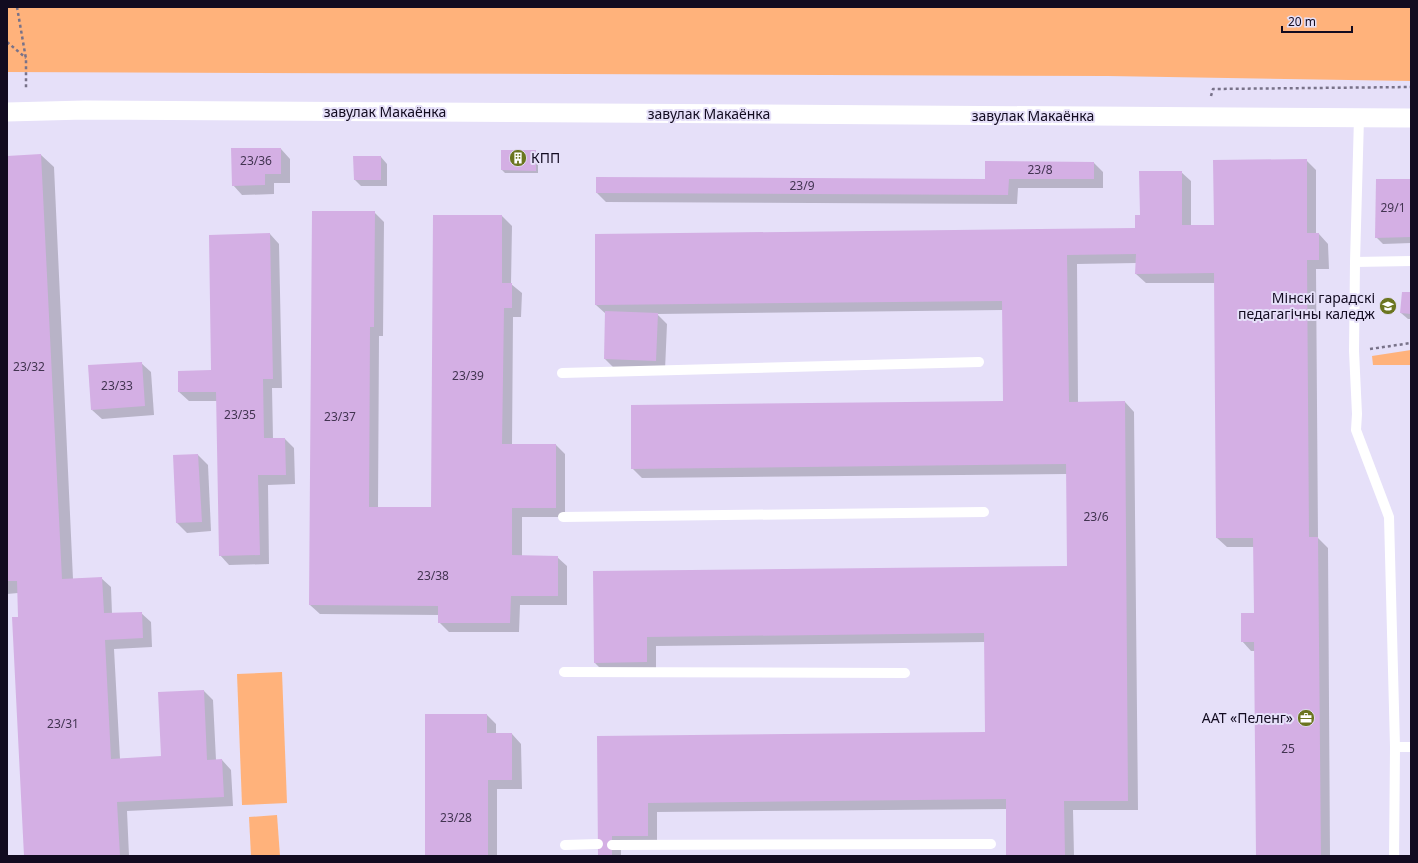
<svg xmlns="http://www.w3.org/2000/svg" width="1418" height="863" font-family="'Noto Sans',sans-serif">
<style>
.green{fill:#ffb27b}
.shadow{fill:#0003}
.building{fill:#d4afe4}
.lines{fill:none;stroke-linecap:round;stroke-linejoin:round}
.path{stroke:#787289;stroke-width:2.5;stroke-dasharray:3 3;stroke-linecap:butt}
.lane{stroke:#fff;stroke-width:10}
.street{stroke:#fff;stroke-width:19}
.labels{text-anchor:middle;stroke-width:4;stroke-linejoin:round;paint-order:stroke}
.number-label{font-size:12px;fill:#423451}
.street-label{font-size:14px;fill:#120b20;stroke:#e6e0f9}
.poi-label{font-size:14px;fill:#120b20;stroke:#e6e0f9;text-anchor:end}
</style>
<rect width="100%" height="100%" fill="#e6e0f9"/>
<g class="green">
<path d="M 7,7 L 1411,7 L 1411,81 L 1108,76 L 7,72 Z"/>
<path d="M 1411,350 L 1411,365 L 1373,365 L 1372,356 Z"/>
<path d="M 282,672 L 287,803 L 242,805 L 237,674 Z"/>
<path d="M 277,815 L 280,856 L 251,856 L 249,817 Z"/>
</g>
<g class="shadow">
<path d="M 281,149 L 290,159 L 290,183 L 274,183 L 274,194 L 242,195 L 233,185 Z"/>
<path d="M 535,151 L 538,154 L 538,173 L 505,173 L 502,170 Z"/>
<path d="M 41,155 L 54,167 L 73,579 L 101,578 L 111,587 L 112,614 L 141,613 L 151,622 L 152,647 L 114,649 L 120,759 L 163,757 L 204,691 L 213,700 L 216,760 L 222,760 L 231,770 L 233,806 L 127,811 L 129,856 L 25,856 L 18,593 L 7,594 L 7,157 Z"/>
<path d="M 381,157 L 387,164 L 387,186 L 361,186 L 355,180 Z"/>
<path d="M 1306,160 L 1316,170 L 1316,234 L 1319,234 L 1328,244 L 1329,269 L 1316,269 L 1318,538 L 1328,548 L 1330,856 L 1257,856 L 1255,651 L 1251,651 L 1242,641 L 1255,614 L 1254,547 L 1227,547 L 1217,538 L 1215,283 L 1146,283 L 1136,274 L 1137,263 L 1077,264 L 1078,403 L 1125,402 L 1134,412 L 1138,810 L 1073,810 L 1074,856 L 1007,856 L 1007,809 L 657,812 L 657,845 L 621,845 L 621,856 L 599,856 L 598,737 L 986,733 L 985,642 L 656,646 L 656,671 L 604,672 L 595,663 L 594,572 L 1068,567 L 1067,474 L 642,478 L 632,468 L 1004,402 L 1003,310 L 657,314 L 667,324 L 665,370 L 614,368 L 605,359 L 606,314 L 596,305 L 1136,229 L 1141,216 L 1181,172 L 1191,181 L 1191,226 L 1215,226 Z"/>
<path d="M 1094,163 L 1103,172 L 1103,188 L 1018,188 L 1017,204 L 606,202 L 597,193 L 986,180 Z"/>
<path d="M 1411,180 L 1411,243 L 1383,244 L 1376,237 Z"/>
<path d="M 374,212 L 384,222 L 383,336 L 379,336 L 378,508 L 432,508 L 434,216 L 502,216 L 512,226 L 511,284 L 522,293 L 521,317 L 513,317 L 512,445 L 556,445 L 565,454 L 565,517 L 522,517 L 522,556 L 557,557 L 567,566 L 567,605 L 520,605 L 519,632 L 449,632 L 439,622 L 439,615 L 320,614 L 310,605 Z"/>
<path d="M 270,234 L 279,244 L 282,388 L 272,388 L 273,439 L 285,439 L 294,448 L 295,484 L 268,485 L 269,564 L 229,565 L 220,555 L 217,401 L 189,401 L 179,392 L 212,371 Z"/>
<path d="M 1411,293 L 1411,319 L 1408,319 L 1401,313 Z"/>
<path d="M 141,363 L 151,372 L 154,415 L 102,419 L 92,410 Z"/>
<path d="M 198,455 L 208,465 L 211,531 L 187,533 L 177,523 L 174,456 Z"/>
<path d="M 487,715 L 496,724 L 496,734 L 512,734 L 521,744 L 522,789 L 497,789 L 497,856 L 426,856 Z"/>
</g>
<g class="building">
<path d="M 231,148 L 281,148 L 281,174 L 265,174 L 265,185 L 232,186 Z"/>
<path d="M 501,150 L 536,150 L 536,171 L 501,170 Z"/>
<path d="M 41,154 L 62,579 L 102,577 L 104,613 L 142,612 L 143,638 L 105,640 L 111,759 L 161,756 L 158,692 L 204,690 L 207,760 L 222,759 L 224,797 L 117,802 L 120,856 L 24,856 L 12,617 L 18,617 L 17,581 L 7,581 L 7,156 Z"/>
<path d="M 353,156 L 381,156 L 381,180 L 354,180 Z"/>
<path d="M 1307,159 L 1307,233 L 1319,233 L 1319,260 L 1307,260 L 1309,537 L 1318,537 L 1321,856 L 1256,856 L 1254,642 L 1241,642 L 1241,613 L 1254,613 L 1253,538 L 1216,538 L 1214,273 L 1135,274 L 1136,254 L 1067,255 L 1069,402 L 1125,401 L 1128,801 L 1064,801 L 1065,856 L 1006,856 L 1006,799 L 648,803 L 648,836 L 612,836 L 612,856 L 598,856 L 597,736 L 985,732 L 984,633 L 647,637 L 647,662 L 594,663 L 593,571 L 1067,566 L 1066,464 L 631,469 L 631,405 L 1003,401 L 1002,301 L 595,305 L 595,234 L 1135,228 L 1135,215 L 1140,215 L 1139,171 L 1182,171 L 1182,225 L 1214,225 L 1213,160 Z"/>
<path d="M 985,161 L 1094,162 L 1094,179 L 1009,179 L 1008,195 L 596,193 L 596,177 L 985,179 Z"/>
<path d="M 1376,179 L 1411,179 L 1411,237 L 1375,238 Z"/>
<path d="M 312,211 L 375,211 L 374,327 L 370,327 L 369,507 L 431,507 L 433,215 L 502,215 L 502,283 L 512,283 L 512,308 L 504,308 L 502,444 L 556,444 L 556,508 L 512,508 L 512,555 L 558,556 L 558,596 L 511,596 L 510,623 L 438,623 L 438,606 L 309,605 Z"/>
<path d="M 270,233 L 273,379 L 263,379 L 264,438 L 285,438 L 286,475 L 258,475 L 260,555 L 219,556 L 216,392 L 178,392 L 178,371 L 211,370 L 209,235 Z"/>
<path d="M 1402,292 L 1411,292 L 1411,314 L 1400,313 Z"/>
<path d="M 605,311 L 658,313 L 656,361 L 604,359 Z"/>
<path d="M 142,362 L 145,406 L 91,410 L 88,365 Z"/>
<path d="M 198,454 L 202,522 L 176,523 L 173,455 Z"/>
<path d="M 425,714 L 487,714 L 487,733 L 512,733 L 512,780 L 488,780 L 488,856 L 425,856 Z"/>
</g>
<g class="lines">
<g class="path">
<path d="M 17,7 L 26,59 L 26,90"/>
<path d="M 7,42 L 26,58"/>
<path d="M 1211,96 L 1213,89 L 1411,87"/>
<path d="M 1370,349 L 1411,343"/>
</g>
<g class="lane">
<path d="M 1359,118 L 1355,262 L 1411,261"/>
<path d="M 1355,262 L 1354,351 L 1357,414 L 1356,430 L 1389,517 L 1395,747 L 1411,747"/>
<path d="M 562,373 L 979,362"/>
<path d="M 563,517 L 984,512"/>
<path d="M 564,672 L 905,673"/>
<path d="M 565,845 L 598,844"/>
<path d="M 612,845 L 991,844"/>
<path d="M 1394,856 L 1395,747"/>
</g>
<path class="street" d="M 7,112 L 85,110 L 1411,118"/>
</g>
<defs>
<symbol id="building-disc" viewBox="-11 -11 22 22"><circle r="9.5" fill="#6b7520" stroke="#e6e0f9"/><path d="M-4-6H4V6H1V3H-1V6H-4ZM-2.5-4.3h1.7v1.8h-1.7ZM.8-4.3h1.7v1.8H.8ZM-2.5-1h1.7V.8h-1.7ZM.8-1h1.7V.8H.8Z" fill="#fff"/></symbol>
<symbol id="university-disc" viewBox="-11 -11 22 22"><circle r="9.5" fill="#6b7520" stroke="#e6e0f9"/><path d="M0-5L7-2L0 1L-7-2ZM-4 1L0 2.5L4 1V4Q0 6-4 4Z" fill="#fff"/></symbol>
<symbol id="office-disc" viewBox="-11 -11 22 22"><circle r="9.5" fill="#6b7520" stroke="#e6e0f9"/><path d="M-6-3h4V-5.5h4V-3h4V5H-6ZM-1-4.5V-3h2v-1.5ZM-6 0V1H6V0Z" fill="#fff"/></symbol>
</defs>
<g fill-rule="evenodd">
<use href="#building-disc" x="508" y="148" width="20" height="20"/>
<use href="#university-disc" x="1378" y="296" width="20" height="20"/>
<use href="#office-disc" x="1296" y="708" width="20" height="20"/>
</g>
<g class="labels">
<g class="number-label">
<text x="256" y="165">23/36</text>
<text x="1040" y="174">23/8</text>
<text x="802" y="190">23/9</text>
<text x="1393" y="212">29/1</text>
<text x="29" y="371">23/32</text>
<text x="468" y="380">23/39</text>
<text x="117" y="390">23/33</text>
<text x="240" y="419">23/35</text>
<text x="340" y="421">23/37</text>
<text x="1096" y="521">23/6</text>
<text x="433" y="580">23/38</text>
<text x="63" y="728">23/31</text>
<text x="1288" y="753">25</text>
<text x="456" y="822">23/28</text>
</g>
<g class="street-label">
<text x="385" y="117">завулак Макаёнка</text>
<text x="709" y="119">завулак Макаёнка</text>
<text x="1033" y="121">завулак Макаёнка</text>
</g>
<g class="poi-label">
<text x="531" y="163" text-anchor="start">КПП</text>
<text x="1375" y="303">Мінскі гарадскі<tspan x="1375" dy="16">педагагічны каледж</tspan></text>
<text x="1293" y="723">ААТ «Пеленг»</text>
</g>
</g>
<rect width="1418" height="863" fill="none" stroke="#120b20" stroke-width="16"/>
<path d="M1282 26v6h70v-6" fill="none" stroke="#120b20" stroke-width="2"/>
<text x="1288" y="26" font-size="12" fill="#120b20" stroke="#e6e0f9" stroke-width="3" paint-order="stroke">20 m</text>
</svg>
